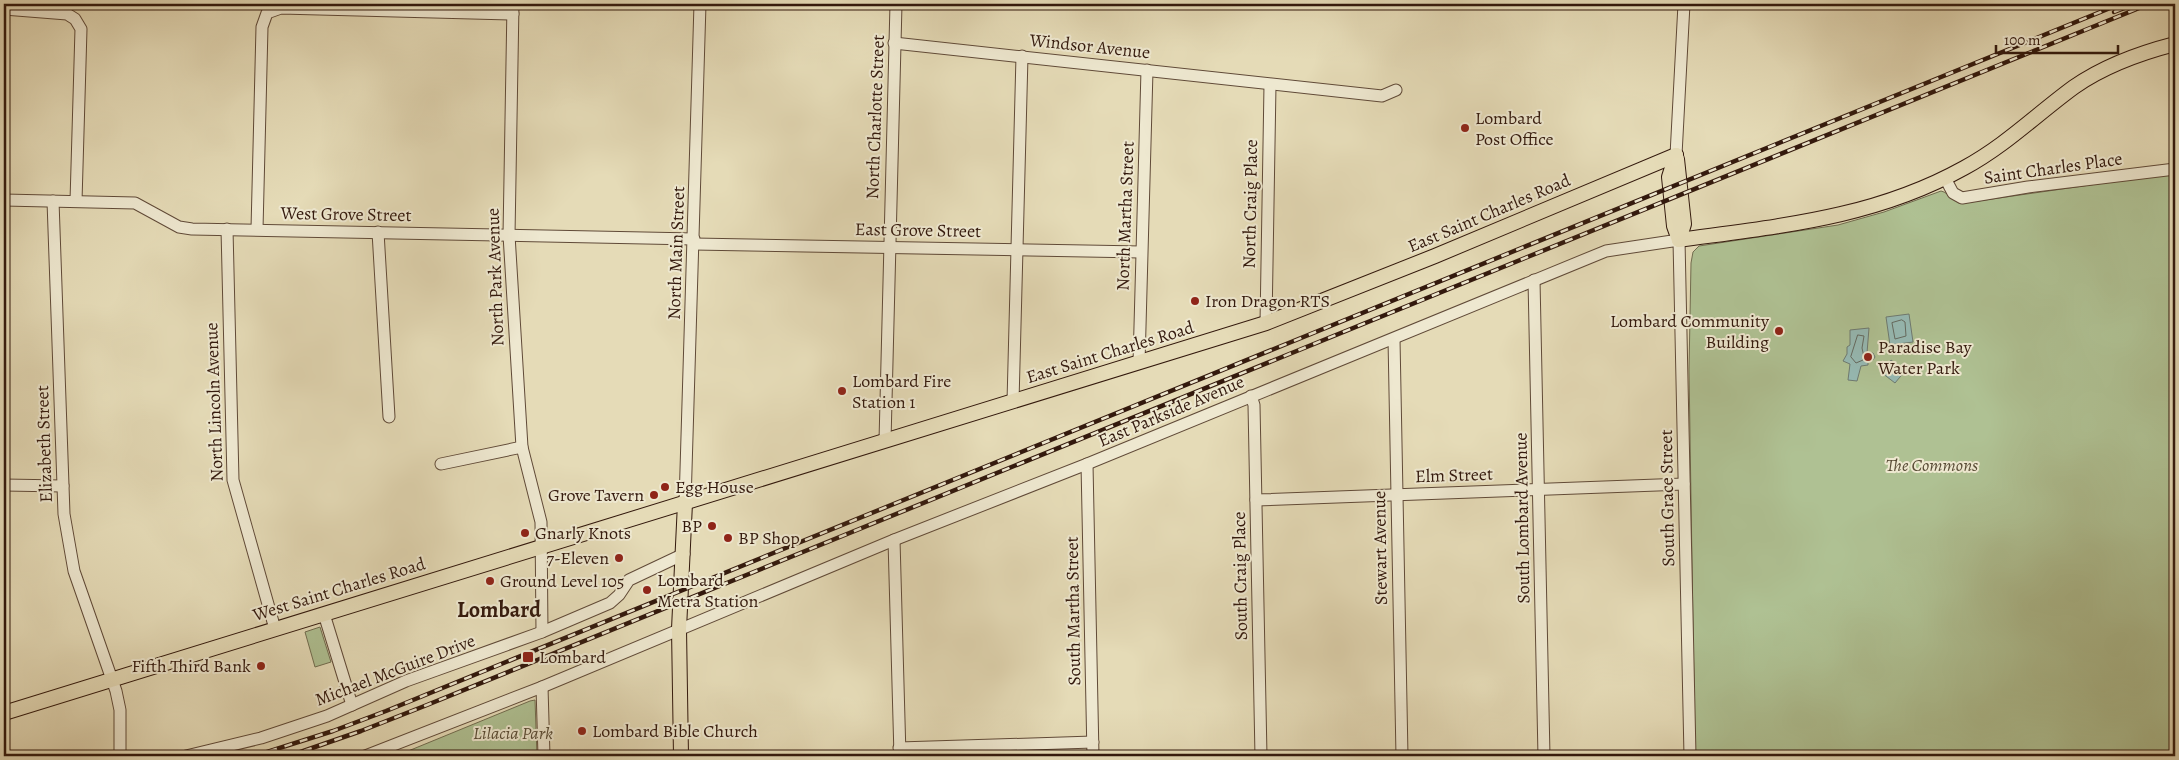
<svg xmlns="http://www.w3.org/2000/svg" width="2179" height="760" font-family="Alegreya,serif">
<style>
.green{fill:#afc193;stroke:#716d50}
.water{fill:#96bab4;stroke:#6e7a71}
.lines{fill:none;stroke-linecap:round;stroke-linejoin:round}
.shore{stroke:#646a60;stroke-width:1}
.minor-casing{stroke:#604a38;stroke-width:13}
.major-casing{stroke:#33190d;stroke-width:16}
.minor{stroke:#eee8d0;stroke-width:11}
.major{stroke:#e5dbb7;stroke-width:14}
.rail-casing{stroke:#33190d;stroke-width:4.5}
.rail{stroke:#eee8d0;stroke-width:2.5;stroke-dasharray:8;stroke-linecap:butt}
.poi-dot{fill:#8f2418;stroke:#eee8d0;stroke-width:2}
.labels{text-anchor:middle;stroke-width:4;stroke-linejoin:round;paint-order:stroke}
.street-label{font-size:18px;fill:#33190d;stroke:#eee8d0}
.poi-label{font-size:18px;fill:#33190d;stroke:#eee8d0;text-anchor:start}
.park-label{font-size:18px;font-style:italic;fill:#584b35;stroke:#eee8d0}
.district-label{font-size:22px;font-weight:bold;fill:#33190d;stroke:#eee8d0}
</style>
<rect width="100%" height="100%" fill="#e5dbb7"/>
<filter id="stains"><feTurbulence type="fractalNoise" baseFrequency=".004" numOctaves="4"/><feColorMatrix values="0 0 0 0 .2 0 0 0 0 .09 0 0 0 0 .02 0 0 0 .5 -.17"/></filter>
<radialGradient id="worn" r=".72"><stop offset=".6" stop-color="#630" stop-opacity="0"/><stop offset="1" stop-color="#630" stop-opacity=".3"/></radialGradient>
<g class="green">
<path d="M 2167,174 L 2172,174 L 2175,177 L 2175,233 L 2170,236 L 2172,350 L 2175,349 L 2175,357 L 2172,360 L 2175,519 L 2175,756 L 1695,756 L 1689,370 L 1691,263 L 1693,252 L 1699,246 L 1838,225 L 1884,212 L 1941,191 C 1950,193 1953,203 1964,203 Z"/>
<path d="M 320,627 L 331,662 L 315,667 L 305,632 Z"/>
<path d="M 535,700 L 537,756 L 396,756 L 530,701 Z"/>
</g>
<g class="water">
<path d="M 1909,314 L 1913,342 L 1890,345 L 1886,317 Z"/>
<path d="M 1869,328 L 1867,353 L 1873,353 L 1875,357 L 1873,360 L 1868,360 L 1868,365 L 1861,366 L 1857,381 L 1848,380 L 1850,364 L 1843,361 L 1847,354 L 1847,347 L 1850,345 L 1850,330 Z"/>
<path d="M 1891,360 L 1905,371 L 1895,383 L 1882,373 Z"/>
</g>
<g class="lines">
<g class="shore">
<path d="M 1902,320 L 1905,322 L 1906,336 L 1895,339 L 1892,323 Z"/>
<path d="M 1858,335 L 1864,336 L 1862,348 L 1864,357 L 1863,360 L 1856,363 L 1851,357 Z"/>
</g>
<defs>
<g id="minor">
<path d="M 513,4 L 509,235 L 522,447 L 541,522 L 542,632"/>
<path d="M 4,9 L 67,14 L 75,19 L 81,29 L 76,201"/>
<path d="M 894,43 L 1382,96 L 1396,90"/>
<path d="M 1676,155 L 1684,4"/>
<path d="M 1945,178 L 1953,193 L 1962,198 L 2028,187 L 2175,169"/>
<path d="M 4,200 L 135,203 L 179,227 L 192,229 L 694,239"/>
<path d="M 53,201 L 64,514 L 74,571 L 116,691 L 120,710 L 120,756"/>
<path d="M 227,229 L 233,480 L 275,629"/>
<path d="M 257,229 L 262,27 L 267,13 L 281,8 L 513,14"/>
<path d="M 378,232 L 389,417"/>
<path d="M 694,244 L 1141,252"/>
<path d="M 1534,280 L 1544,756"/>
<path d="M 1266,323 L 1270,85"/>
<path d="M 1394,339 L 1402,756"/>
<path d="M 1139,363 L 1147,70"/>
<path d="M 1251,396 L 1254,405 L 1261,756"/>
<path d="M 1013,402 L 1022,56"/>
<path d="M 885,441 L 896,4"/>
<path d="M 441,464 L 522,447"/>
<path d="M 1087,464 L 1093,756"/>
<path d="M 4,485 L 63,486"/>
<path d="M 1256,500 L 1684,484"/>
<path d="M 685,503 L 700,4"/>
<path d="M 894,540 L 900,756"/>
<path d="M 324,614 L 352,705"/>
<path d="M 542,687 L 544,756"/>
<path d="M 899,748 L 1093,742"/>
<path d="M 186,756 L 261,738 L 327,716 L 406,681 L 542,632 L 610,603 L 619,595 L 629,580 L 684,554"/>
<path d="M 365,756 L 542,687 L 894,540 L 1087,464 L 1606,251 L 1679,240 L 1690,756"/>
</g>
<g id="major">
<path d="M 1676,155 L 1669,177 L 1674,226 L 1679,240"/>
<path d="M 1677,159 L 1684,224 L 1679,240"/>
<path d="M 1679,240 C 1780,226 1874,218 1964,168 C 2005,146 2037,114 2074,87 C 2104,66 2140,53 2175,44"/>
<path d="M 4,713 L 1266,323 L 1435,256 L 1676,155"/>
<path d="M 681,756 L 679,629 L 685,503"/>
</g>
</defs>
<use href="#minor" class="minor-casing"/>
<use href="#major" class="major-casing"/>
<use href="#minor" class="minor"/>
<use href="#major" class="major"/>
<defs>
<g id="rail">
<path d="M 2114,12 L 2135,4"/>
<path d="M 254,756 L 333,731 L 386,711 L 2120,4"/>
<path d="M 289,756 L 361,731 L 427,705 L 2149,4"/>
</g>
</defs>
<use href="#rail" class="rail-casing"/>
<use href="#rail" class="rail"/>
</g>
<g class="poi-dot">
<circle cx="1465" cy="128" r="5"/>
<circle cx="1195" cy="301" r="5"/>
<circle cx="1779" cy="331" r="5"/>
<circle cx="1868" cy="357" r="5"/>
<circle cx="842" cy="391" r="5"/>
<circle cx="665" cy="487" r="5"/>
<circle cx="654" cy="495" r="5"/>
<circle cx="712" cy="526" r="5"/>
<circle cx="525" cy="533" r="5"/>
<circle cx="728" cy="538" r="5"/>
<circle cx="619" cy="558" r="5"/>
<circle cx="490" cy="581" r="5"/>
<circle cx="647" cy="590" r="5"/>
<rect x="522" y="651" width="12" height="12" rx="2.5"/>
<circle cx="261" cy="666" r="5"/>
<circle cx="582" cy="731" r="5"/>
</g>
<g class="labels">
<g class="street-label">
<text transform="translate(1090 46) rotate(6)" y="6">Windsor Avenue</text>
<text transform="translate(875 117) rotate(-88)" y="6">North Charlotte Street</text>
<text transform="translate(2053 168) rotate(-8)" y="6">Saint Charles Place</text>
<text transform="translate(1250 204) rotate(-89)" y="6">North Craig Place</text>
<text transform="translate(1489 213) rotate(-23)" y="6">East Saint Charles Road</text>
<text transform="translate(346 214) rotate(1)" y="6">West Grove Street</text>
<text transform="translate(1125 216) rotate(-88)" y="6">North Martha Street</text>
<text transform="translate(918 230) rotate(1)" y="6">East Grove Street</text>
<text transform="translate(676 253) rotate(-88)" y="6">North Main Street</text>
<text transform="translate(495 277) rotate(-92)" y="6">North Park Avenue</text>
<text transform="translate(1110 352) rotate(-17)" y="6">East Saint Charles Road</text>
<text transform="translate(214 402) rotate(-92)" y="6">North Lincoln Avenue</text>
<text transform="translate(1171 411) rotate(-23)" y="6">East Parkside Avenue</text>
<text transform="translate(44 444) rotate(-92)" y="6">Elizabeth Street</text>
<text transform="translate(1454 475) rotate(-2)" y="6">Elm Street</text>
<text transform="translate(1667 498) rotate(-91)" y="6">South Grace Street</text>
<text transform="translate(1522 518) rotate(-91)" y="6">South Lombard Avenue</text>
<text transform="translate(1380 548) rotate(-91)" y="6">Stewart Avenue</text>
<text transform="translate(1240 576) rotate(-91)" y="6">South Craig Place</text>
<text transform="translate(339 589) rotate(-17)" y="6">West Saint Charles Road</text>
<text transform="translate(1073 611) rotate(-91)" y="6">South Martha Street</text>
<text transform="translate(395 670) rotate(-21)" y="6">Michael McGuire Drive</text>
</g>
<g class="poi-label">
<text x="1475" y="124">Lombard<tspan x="1475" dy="21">Post Office</tspan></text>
<text x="1205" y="307">Iron Dragon RTS</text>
<text x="1769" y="327" text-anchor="end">Lombard Community<tspan x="1769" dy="21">Building</tspan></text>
<text x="1878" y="353">Paradise Bay<tspan x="1878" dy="21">Water Park</tspan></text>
<text x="852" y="387">Lombard Fire<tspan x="852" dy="21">Station 1</tspan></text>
<text x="675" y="493">Egg House</text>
<text x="644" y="501" text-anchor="end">Grove Tavern</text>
<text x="702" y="532" text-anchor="end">BP</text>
<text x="535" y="539">Gnarly Knots</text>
<text x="738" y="544">BP Shop</text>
<text x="609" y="564" text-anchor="end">7-Eleven</text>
<text x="657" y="586">Lombard<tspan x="657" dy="21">Metra Station</tspan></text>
<text x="500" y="587">Ground Level 105</text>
<text x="539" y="663">Lombard</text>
<text x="251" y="672" text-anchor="end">Fifth Third Bank</text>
<text x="592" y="737">Lombard Bible Church</text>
</g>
<g class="park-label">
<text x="1932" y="471">The Commons</text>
<text x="513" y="739">Lilacia Park</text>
</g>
<g class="district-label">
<text x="499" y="617">Lombard</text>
</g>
</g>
<rect width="2179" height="760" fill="none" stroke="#e5dbb7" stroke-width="20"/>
<rect x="5" y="5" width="2169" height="750" fill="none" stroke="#33190d" stroke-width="2.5"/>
<rect x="10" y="10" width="2159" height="740" fill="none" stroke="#33190d"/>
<path d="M1996 45v8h122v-8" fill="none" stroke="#33190d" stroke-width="2.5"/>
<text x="2004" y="45" font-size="15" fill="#33190d" stroke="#eee8d0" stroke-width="4" paint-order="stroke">100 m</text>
<rect width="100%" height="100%" filter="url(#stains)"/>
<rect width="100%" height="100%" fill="url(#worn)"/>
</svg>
